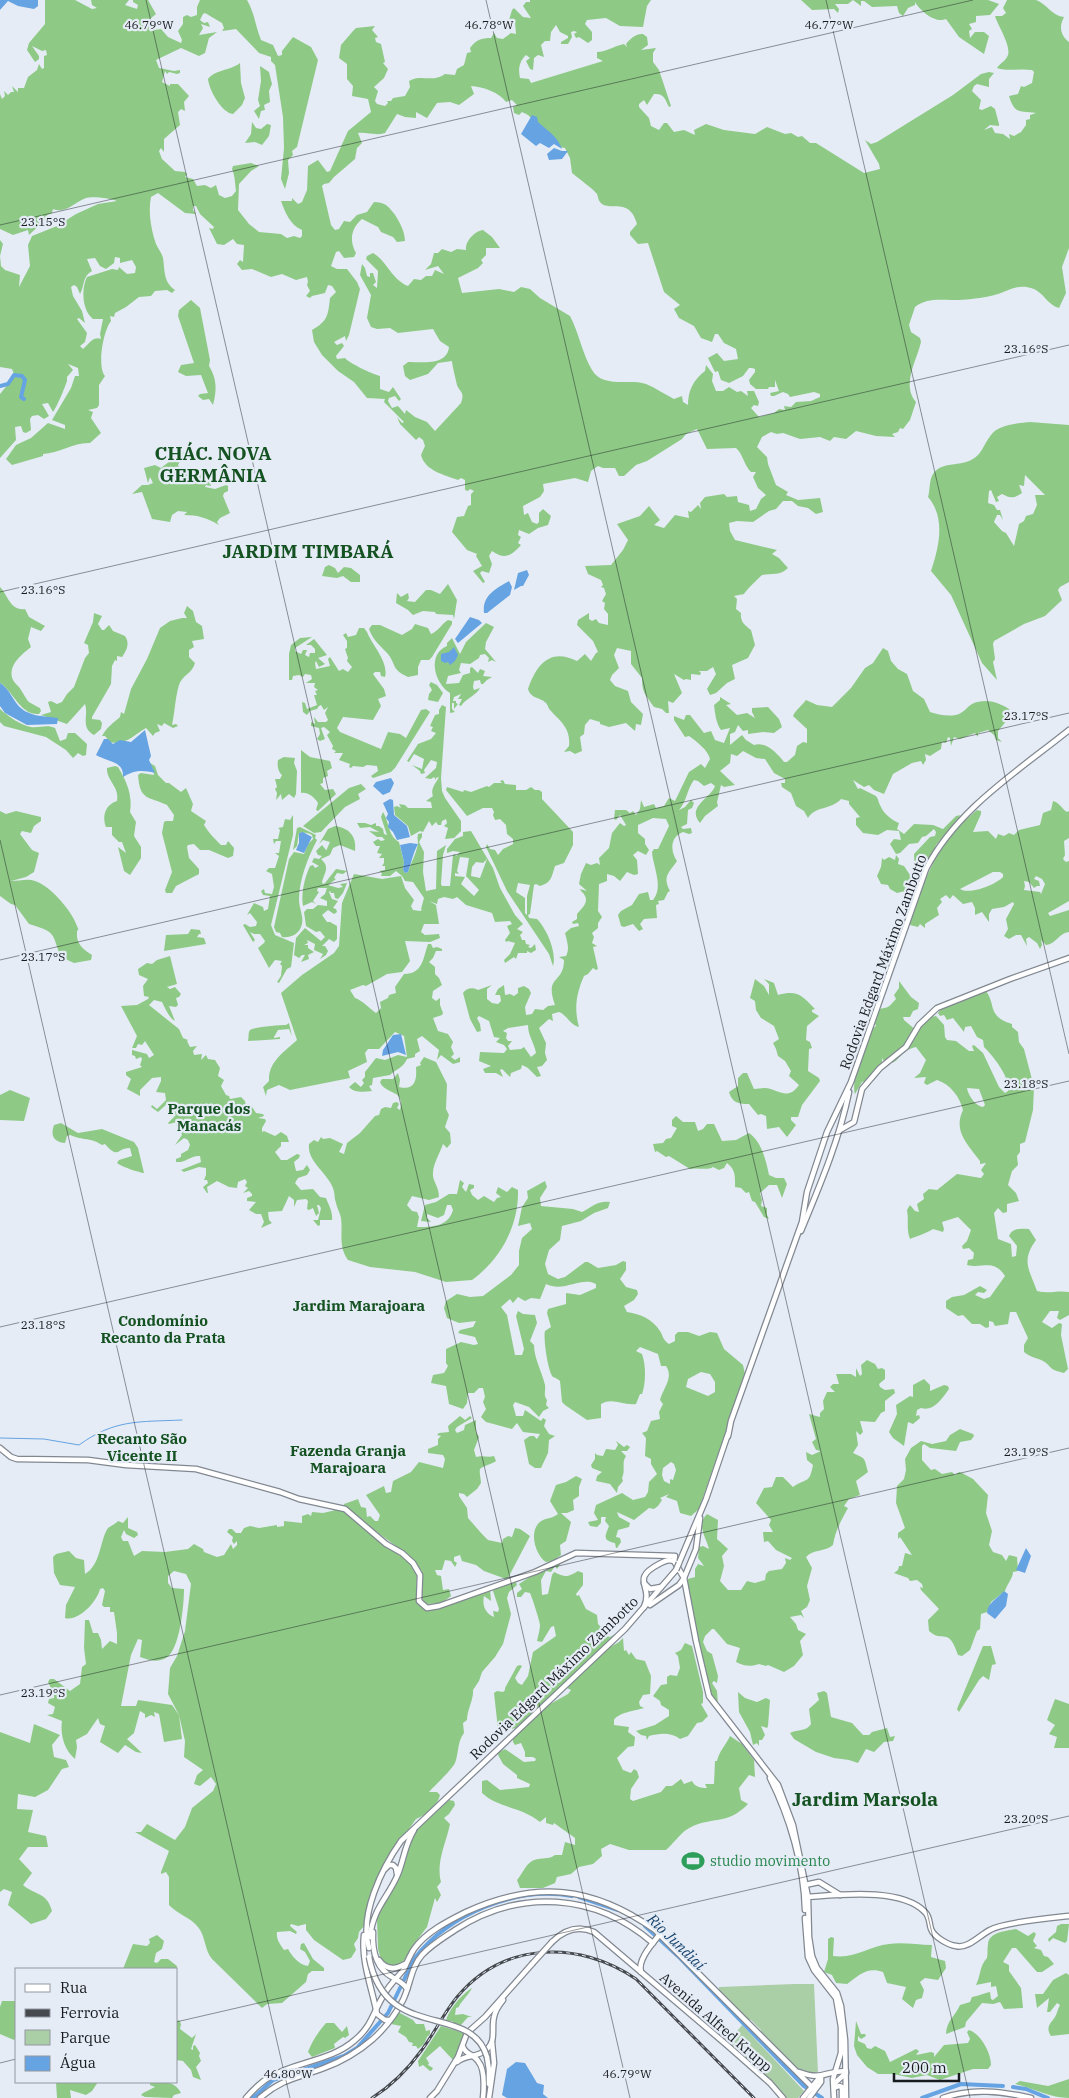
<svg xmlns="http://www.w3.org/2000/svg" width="1069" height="2098" font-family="'IBM Plex Serif',serif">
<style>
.green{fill:#aacea5}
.forest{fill:#8eca86;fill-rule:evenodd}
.water{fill:#66a3e2}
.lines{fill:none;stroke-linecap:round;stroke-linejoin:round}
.stream{stroke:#66a3e2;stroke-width:1}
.river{stroke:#66a3e2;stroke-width:4}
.major-casing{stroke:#828891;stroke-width:7}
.major{stroke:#fff;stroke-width:4.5}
.rail-casing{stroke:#464a4f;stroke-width:3}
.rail{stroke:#e5ecf6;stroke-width:1;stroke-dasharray:4;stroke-linecap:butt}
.major-bridge-casing{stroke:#828891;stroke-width:7;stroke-linecap:butt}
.major-bridge{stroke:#fff;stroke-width:4.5}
.ticks{fill:none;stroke:#181b1e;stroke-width:1;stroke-opacity:0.45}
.labels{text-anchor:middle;stroke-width:4.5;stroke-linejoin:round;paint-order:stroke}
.street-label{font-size:14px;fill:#181b1e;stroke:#e5ecf6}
.leisure-label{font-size:14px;fill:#27864d;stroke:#e5ecf6;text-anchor:start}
.neighbourhood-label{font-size:15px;font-weight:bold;fill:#155222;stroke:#e5ecf6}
.water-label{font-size:15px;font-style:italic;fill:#17426b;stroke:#e5ecf6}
.district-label{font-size:19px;font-weight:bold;fill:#155222;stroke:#e5ecf6}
.ticks-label{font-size:12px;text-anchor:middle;fill:#181b1e;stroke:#e5ecf6;stroke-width:4.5;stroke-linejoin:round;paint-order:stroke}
</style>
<rect width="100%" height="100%" fill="#e5ecf6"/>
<g class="green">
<path d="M 795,1984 L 814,1984 L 818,2073 L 816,2075 L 797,2068 L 761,2033 L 761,2030 L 751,2020 L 748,2020 L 719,1991 L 719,1987 Z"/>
<path d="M 742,2025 L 804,2091 L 798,2098 L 786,2098 L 772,2081 L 727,2044 Z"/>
</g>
<g class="forest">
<path d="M 45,0 L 75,0 L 92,9 L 97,8 L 92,5 L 91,0 L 129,0 L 125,5 L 137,9 L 138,5 L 133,2 L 133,0 L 148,0 L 156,14 L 144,24 L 150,24 L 154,30 L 161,29 L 168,37 L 181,43 L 182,40 L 178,31 L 183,24 L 183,17 L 187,15 L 191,17 L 197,15 L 197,7 L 200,0 L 247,0 C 255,14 255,25 261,40 L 273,45 L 278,56 L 282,55 L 282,51 L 293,37 L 311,47 L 318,60 L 297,147 L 292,151 L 293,155 L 288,160 L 289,173 L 285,189 L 281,179 L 284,148 L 283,117 L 275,65 L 271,61 L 271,57 L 259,53 L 236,29 L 222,31 L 224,28 L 222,23 L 205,13 L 203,14 L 200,20 L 204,23 L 208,22 L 210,27 L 201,24 L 203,28 L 199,35 L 217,32 L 209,38 L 205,53 L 199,56 L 181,48 L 156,60 L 159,68 L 174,71 L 180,70 L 180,73 L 177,74 L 169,72 L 167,74 L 165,71 L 162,82 L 170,86 L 170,84 L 178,84 L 189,96 L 184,102 L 185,111 L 181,109 L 178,112 L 180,125 L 164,139 L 164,152 L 161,148 L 159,151 L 162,159 L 175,171 L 185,172 L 187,174 L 185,177 L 193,179 L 197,186 L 205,185 L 211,188 L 216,185 L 219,195 L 225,198 L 232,196 L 236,191 C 235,183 235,176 232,169 L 233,166 L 251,163 L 259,166 L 251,171 L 239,184 L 238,210 L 249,224 L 259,232 L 281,234 L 287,238 L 294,236 L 300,238 L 302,236 L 302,230 C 290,225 285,212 281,201 L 292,201 L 292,198 L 298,204 L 302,202 L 307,190 L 308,166 L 318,160 L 327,172 L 330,171 L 348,131 L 371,112 L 368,99 L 352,96 L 353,86 L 347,79 L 347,64 L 339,58 L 341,45 L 353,31 L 356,28 L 375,26 L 372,30 L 378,37 L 375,38 L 376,42 L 381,44 L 385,62 L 383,63 L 388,69 L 384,78 L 374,87 L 378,91 L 375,101 L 377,104 L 385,106 L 388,103 L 387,101 L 391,101 L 393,98 L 405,96 L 410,87 L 409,81 C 421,74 433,83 445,74 L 455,75 L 457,69 L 464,65 L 467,53 L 471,52 L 470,48 C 476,40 481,38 491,38 L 494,33 L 497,38 L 503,39 L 511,33 L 516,34 L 515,22 L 512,24 L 509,20 L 512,10 L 514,8 L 523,17 L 531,18 L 523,6 L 526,2 L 530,2 L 530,0 L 651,0 L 647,6 L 643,27 L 620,26 L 606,18 L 587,20 L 585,24 L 592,32 L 592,40 L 588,43 L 579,37 L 576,38 L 574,34 L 577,32 L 574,31 L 571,32 L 572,37 L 568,44 L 561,44 L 561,42 L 568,38 L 568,36 L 560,32 L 556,25 L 551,32 L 550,41 L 545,41 L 541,45 L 544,57 L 538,55 L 534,58 L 533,70 L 530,69 L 526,61 L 530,58 L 526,55 C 519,62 518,69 520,78 L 529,79 L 531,83 L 603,61 L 597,58 L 597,52 C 606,52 614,46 624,44 L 627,47 L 626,44 C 630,39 636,33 643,34 L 647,37 L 648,45 L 641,50 L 656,48 L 653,53 L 653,62 L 659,70 L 671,106 L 669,107 C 665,99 664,93 654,94 L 647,105 L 644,100 L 639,104 L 639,107 L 649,118 L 651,126 L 659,130 L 664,123 L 667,123 L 674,132 L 684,130 L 695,135 L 694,130 L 706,124 L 724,130 L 755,134 L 767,127 L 785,134 L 791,133 L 798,137 L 802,136 L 810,143 L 816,143 L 864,173 L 880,169 L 879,164 L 865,140 L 871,144 L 877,142 L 953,95 L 981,74 L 989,72 L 994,73 L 989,79 L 989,87 L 977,84 L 974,86 L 972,91 L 981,100 L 979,109 L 982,110 L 991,106 L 995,109 L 999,124 L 999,126 L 990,125 L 984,130 L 992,127 L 995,133 L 1003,134 L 1010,139 L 1009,134 L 1014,136 L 1021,132 L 1026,125 L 1026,120 L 1030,119 L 1030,115 L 1036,113 C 1021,110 1015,116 1009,96 L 1018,94 L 1021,86 L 1024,87 L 1032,83 L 1034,72 L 1032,70 C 1019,68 1010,72 997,68 C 1000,63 1006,61 1008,55 C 1011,45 998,26 995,16 L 1002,16 L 1006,13 L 1003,8 L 1007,0 C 1015,0 1028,0 1036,0 C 1047,4 1052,16 1064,17 C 1059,26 1060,35 1069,42 L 1069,248 L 1062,267 L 1066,293 L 1059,308 C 1047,305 1043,291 1031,288 C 1017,284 1010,290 998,294 C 984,298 967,300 952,300 C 938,300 927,298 915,307 L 909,325 L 911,332 L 920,338 L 921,342 C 917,360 901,385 916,402 L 910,420 L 903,429 L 900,428 L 898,432 L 892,434 L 895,437 L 876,436 L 856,431 L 846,439 L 834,437 L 830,441 L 820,437 L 800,439 L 783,433 L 777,434 L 771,432 L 762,437 L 757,447 L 767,457 L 768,464 L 776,485 L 788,492 L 786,495 L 798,500 L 820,498 L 823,512 L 816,514 L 808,508 L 798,506 L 792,501 L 783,501 L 776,509 L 769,511 L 753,522 L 737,521 L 729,523 L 730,531 L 735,540 L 777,550 L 772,554 L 779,558 L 788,568 C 780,576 772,573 762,575 C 758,579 746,590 744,594 L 734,596 L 737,599 L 736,609 L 741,613 C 740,622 745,625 751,630 L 755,645 L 748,658 L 732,665 L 735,679 L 727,683 L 716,693 L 710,695 L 707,689 L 716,674 L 713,667 L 707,671 L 699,671 L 701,673 L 700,675 L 691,674 L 691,680 L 686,679 L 684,680 L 674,674 L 682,693 L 673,703 L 668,701 L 669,713 L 666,713 L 662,709 L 654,707 C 645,694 642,693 642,678 L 631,664 L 631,651 L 617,648 L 614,655 L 619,668 L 612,675 L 610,680 L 615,686 L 628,691 L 631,702 L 643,714 L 641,725 L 636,724 L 635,731 L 626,723 L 609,727 L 600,724 L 600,722 L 590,719 L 585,725 L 584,734 L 580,737 L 582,751 L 575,754 L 570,751 L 564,752 L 569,746 C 571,728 560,721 550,710 C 548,708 548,705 546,703 C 540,697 531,699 528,689 C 537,663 551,648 577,661 L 585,654 L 591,661 L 596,653 L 598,652 L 593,641 L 577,625 L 578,620 L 589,613 L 589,619 L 592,621 L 596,619 L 599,623 L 608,625 L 608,614 L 604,609 L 605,603 L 602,601 L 606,594 L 604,588 L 601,587 L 603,585 L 601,580 L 588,574 L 585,566 L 611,565 L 623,550 L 628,540 L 617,524 L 640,516 L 649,506 L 660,520 L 654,525 L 664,528 L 675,515 L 689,518 L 688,511 L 691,512 L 698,505 L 701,509 L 700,503 L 705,497 L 724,494 L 727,497 L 737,496 L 738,502 L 749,505 L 750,511 L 756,509 L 761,499 L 766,495 L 758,488 L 753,477 L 756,472 L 751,472 C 744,465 743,454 736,448 L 707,449 L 697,429 L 686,434 L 682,439 L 647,461 L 636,465 L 624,476 L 619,476 L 615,468 L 603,468 L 598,466 L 591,471 L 588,482 L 575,478 L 543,484 L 544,491 L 540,497 L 523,506 L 524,515 L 528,513 L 532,522 L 537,524 L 539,522 L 539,513 L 543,509 L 551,516 L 548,525 L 538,528 L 529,534 L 519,530 L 518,535 L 521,537 L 518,543 L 521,545 C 511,556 505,560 492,551 L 489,556 L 492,564 L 489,573 L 482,571 L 480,573 L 485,582 L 483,583 L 473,571 L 482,566 L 476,556 L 477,554 L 467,550 L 452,532 L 457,517 L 464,516 L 468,506 L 471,505 L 471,494 L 474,491 L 470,489 L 468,491 L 465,490 L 465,480 L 461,478 L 458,480 C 445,475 425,471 421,455 L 425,446 L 423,440 L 419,437 L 416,440 L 400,424 L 397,417 L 402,423 L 404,422 L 384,402 L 385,399 L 367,398 L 354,382 L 338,371 L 322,355 L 314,342 L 312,330 C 328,321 328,315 330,298 L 336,292 L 332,286 L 328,285 L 325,293 L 312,296 L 310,298 L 306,296 L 310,291 L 307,285 L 308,282 L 307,277 L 296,280 L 282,274 L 271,277 L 252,269 L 242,270 L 237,264 L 240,260 L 243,262 L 244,245 L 237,244 L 233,239 L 224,245 L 217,244 L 209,228 L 213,229 L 214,227 L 200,214 L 196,206 L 193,206 L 193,210 L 196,214 L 185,213 L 158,193 L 151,197 C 148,212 151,229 156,244 C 158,249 162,253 163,258 C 165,270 163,282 175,290 L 172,293 L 167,290 L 155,291 L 151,296 L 139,297 L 126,307 L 115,313 L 114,317 L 110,316 L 111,321 C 103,331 97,367 105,376 L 99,385 L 99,405 L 97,408 L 88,410 L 93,412 L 91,418 L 101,433 L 90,443 C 75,442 59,453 43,454 L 43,456 L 12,465 L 6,459 L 16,445 L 31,438 L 48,423 L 65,429 L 65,425 L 52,420 L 71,388 L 75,376 L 79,376 L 78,368 L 68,364 L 73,370 L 67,377 L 67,381 C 65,387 57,407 53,412 L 48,403 L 42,404 L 49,416 L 44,419 L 38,415 L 32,416 L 30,419 L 31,430 L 26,433 L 23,432 L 21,426 L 15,427 L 16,440 L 0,458 L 0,394 L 9,383 L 14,374 L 12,369 L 0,367 L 0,240 L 3,244 L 0,256 L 1,266 L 5,270 L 20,275 L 19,287 L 30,266 L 28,245 L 32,236 L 57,226 L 76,214 L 98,204 L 117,201 C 110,198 92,196 86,198 C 75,202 66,214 53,209 L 52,213 L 47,215 L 46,219 L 29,235 L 28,230 L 13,235 L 0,229 L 0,94 L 2,99 L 5,96 L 4,91 L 8,95 L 11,92 L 14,92 L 12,86 L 18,92 L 18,88 L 24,88 L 28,77 L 37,70 L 39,64 L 42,69 L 44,68 L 44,56 L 47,55 L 46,50 L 42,51 L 32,46 L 39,56 L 39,59 L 35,62 L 27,50 L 29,43 L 45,24 ZM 471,86 C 483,87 499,92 506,102 L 512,100 L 517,105 L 513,107 L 514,113 L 519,115 L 522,112 L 528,115 L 560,147 L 565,148 L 570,158 L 572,173 C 580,180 590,186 597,194 C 598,196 598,200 600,202 C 608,213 629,195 637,224 L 630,232 L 630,235 L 638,244 L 648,243 L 664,292 L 680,305 L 674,309 L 679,318 L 694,326 L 701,338 L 712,342 L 715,334 L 718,334 L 724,343 L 736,349 L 738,359 L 724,361 L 717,353 L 708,358 L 715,372 L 718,371 L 721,380 L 729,383 L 743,376 L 749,368 L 752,368 L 755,369 L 755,372 L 749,380 L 750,384 L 756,389 L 768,389 L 769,387 L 775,387 L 775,380 L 779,391 L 770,393 L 771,396 L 774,396 L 783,392 L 788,394 L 790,397 L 814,392 L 820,394 L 820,397 L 811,401 L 796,402 L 791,407 L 784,406 L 785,410 L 779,409 L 774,413 L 759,417 L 751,408 L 754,405 L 758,406 L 759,402 L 754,391 L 747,391 L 748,396 L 741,391 L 737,392 L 729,387 L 723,391 L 716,391 L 712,381 L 713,374 L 706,365 L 705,371 C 693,380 688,391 688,405 L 683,402 L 682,396 L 674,399 C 664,394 656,388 646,384 C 630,378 603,389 592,370 C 582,353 579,333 570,316 L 540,298 L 530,289 L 521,287 L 514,292 L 499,289 L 462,293 L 458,278 L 478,268 L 483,263 L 481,260 L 486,255 L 486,248 L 500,248 L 492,237 L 483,230 C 475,231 465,241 466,250 L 457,249 L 451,252 L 442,249 L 438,253 L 434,253 L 431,264 L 425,270 L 438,266 L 444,274 L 435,270 L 432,276 L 426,276 L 421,280 L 414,279 L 408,286 C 391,279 388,262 373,253 L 367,256 L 366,259 L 378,271 L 377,288 L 373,285 L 376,282 L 373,273 L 370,273 L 370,277 L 367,276 L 365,268 L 362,264 L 360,275 L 371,295 L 367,318 L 371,327 L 377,329 L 390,328 L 398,333 L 433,329 L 440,341 L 449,347 C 447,366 422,362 408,362 L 403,366 L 405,376 L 410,380 L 428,374 L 438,363 L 452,361 C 452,365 456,380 457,385 C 460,393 465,391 461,403 L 435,431 L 427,422 L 415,417 L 406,410 L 405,414 L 398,406 L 392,408 L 388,401 L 389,398 L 395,396 L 399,401 L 401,399 L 393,387 L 389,392 L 380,389 L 380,376 C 372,374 349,363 345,358 L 337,359 L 336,356 L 344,346 L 342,343 L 337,345 L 334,342 L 345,336 L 346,341 L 349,335 L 360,289 L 357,282 L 347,269 L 337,269 L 331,266 L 336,252 L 339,251 L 344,258 L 354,257 L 356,253 C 349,241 351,228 362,219 L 378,227 L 381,232 L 393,237 L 397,242 L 405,241 C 405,229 395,212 386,205 C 383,203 378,202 374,202 L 367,212 L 357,215 L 350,222 L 344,221 L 339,229 L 335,230 L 331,225 L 322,186 L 324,184 L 329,183 L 334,177 L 355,159 L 357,148 L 362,143 L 358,133 C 368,132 375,136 385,133 L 397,114 L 405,117 L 416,118 L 416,112 L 427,118 L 437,103 L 450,102 L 459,105 L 474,94 ZM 115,257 L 120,258 L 120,263 L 132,260 L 136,267 L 135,273 L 127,274 L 119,267 L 118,270 L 112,269 L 87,277 C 81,289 82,310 93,319 L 103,319 L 100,334 L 101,339 C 93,336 89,344 83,349 L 80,346 L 85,342 L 87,333 L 77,319 L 79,318 L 85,323 L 82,311 L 73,296 L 71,287 L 74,285 L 77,287 L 80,294 C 85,285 82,277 92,271 L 87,259 L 95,258 L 100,266 L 106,269 L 114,263 Z"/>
<path d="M 801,0 L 988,0 L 999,4 L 990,15 L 976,16 L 976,22 L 969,24 L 972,29 L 969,31 L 970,38 L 975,32 L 984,32 L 989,36 L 984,54 L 959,37 L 946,19 C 936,24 920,11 915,2 L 915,5 L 908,8 L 903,16 L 899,13 L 897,6 L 872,7 L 864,1 L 861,1 L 861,6 L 853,0 L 848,4 L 835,4 L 839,9 L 838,13 L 834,9 L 812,10 Z"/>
<path d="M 240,63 L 241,83 L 245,98 L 242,105 L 233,114 C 222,113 209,90 208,79 C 216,69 230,71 240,63 Z"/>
<path d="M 260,66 L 269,72 L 272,84 L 269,91 L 270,102 L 264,105 L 265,110 L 261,111 L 259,119 L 254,111 L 260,106 L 258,100 L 261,81 Z"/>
<path d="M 252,122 L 256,128 L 261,129 L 267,124 L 271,125 L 269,136 L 262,145 L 255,142 L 245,143 L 251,134 Z"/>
<path d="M 191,300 L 200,308 L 210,360 L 209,366 C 217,379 217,390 213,405 L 209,399 L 203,400 L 198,396 L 200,394 L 208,393 L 201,375 L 186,376 L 178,372 L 181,365 L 194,363 L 178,316 L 179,310 Z"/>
<path d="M 1030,422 L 1069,425 L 1069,582 L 1060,587 L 1058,590 L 1062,600 L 1045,616 L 1024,624 L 994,641 L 993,644 L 995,659 L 993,662 L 997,680 L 982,663 L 951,595 L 931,571 C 939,547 946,518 928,497 C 930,491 929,480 933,474 C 941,462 957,466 969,461 C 982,456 983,445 991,435 C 998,425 1019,423 1030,422 ZM 1025,475 L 1045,495 L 1035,495 L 1037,505 L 1033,514 L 1026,516 L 1024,521 L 1019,524 L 1014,546 L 1006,533 L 1002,531 L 994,522 L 997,515 L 1000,515 L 1003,520 L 1000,510 L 997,510 L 994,505 L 988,503 L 989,491 L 991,490 L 996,502 L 999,501 L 997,497 L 1002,494 C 1010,498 1013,499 1022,493 L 1019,485 L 1024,486 Z"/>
<path d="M 183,451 L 184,454 L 178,465 L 182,473 L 186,474 L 196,471 L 200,473 L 207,469 C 211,473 213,476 210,482 L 211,486 L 206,485 L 205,487 L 215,489 L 226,485 L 228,486 L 228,491 L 224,493 L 223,496 L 230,513 L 220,518 L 217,522 L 219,525 C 207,518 198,515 184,515 L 187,512 L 178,511 L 172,515 L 170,522 L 152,519 L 142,492 L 132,494 L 142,485 L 148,485 L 153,483 L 150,477 L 148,483 L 144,468 L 155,465 L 161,468 Z"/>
<path d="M 329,565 L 335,568 L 338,573 L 344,567 L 351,568 L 360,575 L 360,582 L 351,582 L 343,576 L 337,578 L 322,576 L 325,567 Z"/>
<path d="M 448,584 L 457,600 L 454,619 L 453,615 L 436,614 L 435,612 L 423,611 L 413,615 L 408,610 L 396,603 L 397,593 L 401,597 L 408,593 L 409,598 L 407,601 L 415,602 L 426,590 L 431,590 L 440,594 Z"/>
<path d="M 0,587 C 8,595 10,611 25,609 L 29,617 L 45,626 L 41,631 L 31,627 L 28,639 L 31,647 C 21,655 7,666 13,680 C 15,684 19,686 21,690 C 30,704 25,700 40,708 L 41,711 L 39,714 C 21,716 13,691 0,683 Z"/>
<path d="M 187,606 L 193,611 L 196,622 L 202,626 L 204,639 L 192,641 L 194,647 L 189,650 L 189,657 L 195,663 C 192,674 182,675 179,685 C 175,698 175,712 172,725 L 176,724 L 178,726 L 173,728 L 164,723 L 162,726 L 157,724 L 160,731 L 155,733 L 153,736 L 146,728 C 134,735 125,746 110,742 L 105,736 L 102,736 C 107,727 113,723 120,717 L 121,712 L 124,714 L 131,689 L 147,659 L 160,628 L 170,621 L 182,618 L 187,618 L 184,613 Z"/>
<path d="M 94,613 L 102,616 L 98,624 L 102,630 L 104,630 L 109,625 L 113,631 L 125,636 C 130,643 127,650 122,657 L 117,656 L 117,661 L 115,660 L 112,666 L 111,684 L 92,717 L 92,719 L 100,720 L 102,723 L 101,729 L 94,735 C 80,727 89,716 85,704 L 67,724 L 41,715 L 51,712 L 48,702 L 51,701 L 57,704 L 62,702 L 67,694 L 74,687 L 85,658 L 89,653 L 88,645 L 84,643 L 93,622 Z"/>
<path d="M 448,620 L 452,621 L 452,624 L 432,657 L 429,660 L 421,660 L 418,667 L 418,675 L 408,677 C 391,669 397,666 388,654 C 380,645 374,642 369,629 L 372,625 L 380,625 L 402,635 L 412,629 L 415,624 L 428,628 L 431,634 C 439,631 441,624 448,620 Z"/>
<path d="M 486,623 L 494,627 L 486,642 L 485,649 L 496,662 L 492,660 L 488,662 L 489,658 L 485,654 L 480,655 L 479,658 L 470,664 L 461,663 L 459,670 L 461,673 L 448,676 L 446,684 L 459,683 L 463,675 L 470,673 L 470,668 L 472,667 L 478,673 L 480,669 L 485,671 L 483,676 L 492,677 L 487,680 L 483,684 L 481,684 L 480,680 L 474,681 L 473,687 L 474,690 L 480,688 C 476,696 466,698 461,706 L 459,705 L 462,699 L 458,699 L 461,694 L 454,697 L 453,701 L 456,701 L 456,703 L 458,704 L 454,709 L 454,703 L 452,703 L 452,709 L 455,712 L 450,713 L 450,693 C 434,683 427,654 447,646 L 447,643 L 452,638 L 460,654 L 466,642 Z"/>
<path d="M 359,628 L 364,628 L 367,632 C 372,645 389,662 385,677 L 381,676 L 380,672 L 375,672 L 373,674 L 384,689 L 386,696 L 378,699 L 381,706 L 373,720 L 343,717 L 337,728 L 340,732 L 381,749 L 388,732 L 400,734 L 406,738 L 421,710 L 426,709 L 430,712 L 395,768 L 391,772 L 373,778 L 371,776 L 378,771 L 377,766 L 367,765 L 363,767 L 353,766 L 351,768 L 349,767 L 350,764 L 339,760 L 343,753 L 334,753 L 336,751 L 332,749 L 333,746 L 327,735 L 330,732 L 324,727 L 321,728 L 325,739 L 320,741 L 317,739 L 320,734 L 319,728 L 311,726 L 311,722 L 315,724 L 314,717 L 318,722 L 326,722 L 328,720 L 325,713 L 328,707 L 324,710 L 321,705 L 319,706 L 317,709 L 310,711 L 307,715 L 303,712 L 302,702 L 305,703 L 307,709 L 317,705 L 314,695 L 317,695 L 315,691 L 318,690 L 314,687 L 315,683 L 306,683 L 312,679 L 311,675 L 305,674 L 303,677 L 299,675 L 293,676 L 292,680 L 289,680 L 289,654 L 291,645 L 300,638 L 312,637 L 295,648 L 295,651 L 301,654 L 303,650 L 307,650 L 305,655 L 309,657 L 310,653 L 315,653 L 315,649 L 311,645 L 306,645 L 314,639 L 327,655 L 318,658 L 325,664 L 319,667 L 316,661 L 315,663 L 316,669 L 330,666 L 328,659 L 330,657 L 339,671 L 343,669 L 348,672 L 352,667 L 347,661 L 348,658 L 345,649 L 347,648 L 347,641 L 343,635 L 346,633 L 348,637 L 356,635 Z"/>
<path d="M 883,648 L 888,651 L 891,661 L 898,669 L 907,674 L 913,691 L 924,699 L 930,712 C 938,715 951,717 959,714 C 964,712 967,707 972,704 C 985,698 998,702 1009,709 C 1011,718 1003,725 998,731 L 998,738 L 1002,742 L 996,740 L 994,735 L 988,730 L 978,733 L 978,737 L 975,733 L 960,739 L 954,737 L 951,746 L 950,738 L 948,737 L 946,743 L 942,742 L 941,749 L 930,756 L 925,754 L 926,760 L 923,765 L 921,761 L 912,763 L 893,774 L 884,794 L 874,790 L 869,785 L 864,787 L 853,780 L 858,789 L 860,788 L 876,796 C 879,800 878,802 881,807 C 883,813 893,821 899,823 L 897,829 L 904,834 L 914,824 L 933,825 L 943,829 L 956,816 L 961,815 L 936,845 L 931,859 L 924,868 L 918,888 L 897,893 L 890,889 L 888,885 L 881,884 L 877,876 L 881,867 L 882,858 L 884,860 L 889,857 L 895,860 L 896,855 L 899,859 L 898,864 L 904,866 L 910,875 L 915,874 L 914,854 L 930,837 L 935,836 L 936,832 L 934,829 L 926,836 L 922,837 L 918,843 L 909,844 L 900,853 L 896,854 L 890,844 L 894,839 L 901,840 L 899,831 L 887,830 L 878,835 L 863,833 L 856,825 L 856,818 L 860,817 L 849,804 L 849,801 L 841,799 C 831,810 815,806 808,818 L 804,811 L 796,806 L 791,793 L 782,787 L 781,783 L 785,783 L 785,779 L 774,773 L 765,759 L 756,758 L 743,751 L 737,756 L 731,754 L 730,763 L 720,771 L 735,785 L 724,787 L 721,785 L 717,802 L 718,806 L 705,816 L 700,823 C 686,807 711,798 715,786 L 711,783 L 704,786 L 698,781 L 694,780 C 687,789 687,801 679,810 L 685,807 L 691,800 L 694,803 L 692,808 L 688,810 L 687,824 L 681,827 L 683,829 L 691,828 L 692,833 L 689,834 L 683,832 C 670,837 670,851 677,861 C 669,873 662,876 670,891 L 668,892 L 664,900 L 658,901 L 659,904 L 656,905 L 657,918 L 644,919 L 640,924 L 643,929 L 639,931 L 633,924 L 624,927 L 621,926 L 618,915 L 621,911 L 632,905 L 639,894 L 648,892 L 650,900 L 653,900 C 664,887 653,867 652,852 L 654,849 L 658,849 L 669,826 L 666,819 L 653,818 L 638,825 L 638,833 L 645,839 L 645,844 L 649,850 L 646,855 L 638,851 L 633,855 L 637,860 L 638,874 L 634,875 L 627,872 L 620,881 L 614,876 L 607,874 L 607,881 L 599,884 L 598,911 L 602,917 L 598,923 L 598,928 L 592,933 L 594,937 L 592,943 L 597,946 L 593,947 L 598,969 L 596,970 L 593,968 L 588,974 L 584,976 C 576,994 574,1009 579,1027 C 570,1025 567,1015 559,1012 L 552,1014 L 553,1021 L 549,1019 L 539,1028 L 546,1043 L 545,1053 L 547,1060 L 542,1066 L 537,1067 L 541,1076 L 537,1077 L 528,1068 L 522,1065 L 521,1069 L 511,1073 L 510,1077 L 502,1069 L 500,1070 L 503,1077 L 496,1073 L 485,1073 L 483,1069 L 491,1066 L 479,1061 L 480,1052 L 504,1053 L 507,1049 L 504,1045 L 496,1042 L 500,1038 L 494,1037 L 489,1021 L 479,1016 L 477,1018 L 480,1024 L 481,1031 L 477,1032 L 470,1019 L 463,993 C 466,988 473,987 478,990 L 492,985 L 487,989 L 487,999 L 492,1003 L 498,1004 L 501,1001 L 500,995 L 495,995 L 498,989 L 504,985 L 505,995 L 510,994 L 514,996 L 518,993 L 518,988 L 524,986 L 529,989 L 531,993 L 525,1007 L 526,1015 L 532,1014 L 535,1009 L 543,1010 L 548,1006 L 555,1005 C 544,975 564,984 564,960 L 559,957 L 566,956 C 570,949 567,941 565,933 L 571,928 L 579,926 L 578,923 L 573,924 L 572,922 L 577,919 L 577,914 C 580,910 589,903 585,896 C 584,893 581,892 580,889 L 587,891 L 579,884 L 581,874 L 586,863 L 591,865 L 597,863 L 600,865 L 599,858 L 609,848 L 612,833 L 620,823 L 624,826 L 626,825 L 620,815 L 616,820 L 614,819 L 615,810 L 626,810 L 630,813 L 633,811 L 636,815 L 640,809 L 641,800 L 644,807 L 654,804 L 656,808 L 664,806 L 669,798 L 675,801 L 689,772 L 701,764 L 705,768 L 710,759 C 708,750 697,742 689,736 L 685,737 L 674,720 L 674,716 L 684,720 L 686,715 L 690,715 L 704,733 L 711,731 L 715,740 L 724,743 L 730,728 L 721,730 C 716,724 715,712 714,705 L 720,700 L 720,697 L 731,704 L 726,705 L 737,715 L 747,713 L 755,718 L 752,712 L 752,708 L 768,707 L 779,719 L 782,727 L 774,733 L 763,732 L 748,734 L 748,730 L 743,731 L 738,725 L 735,732 L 730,734 L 730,745 L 742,735 L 746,740 L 754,745 C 765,741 777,753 784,762 L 787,762 L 795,755 L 797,746 L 803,742 L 807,743 L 807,729 L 793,716 C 796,709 802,706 806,700 L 817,705 L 832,707 L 851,688 L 865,668 L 873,663 ZM 528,1025 C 528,1036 534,1042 536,1053 L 531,1057 L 524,1047 L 521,1049 L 510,1050 L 508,1046 L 512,1041 L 508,1041 L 506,1038 L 507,1033 L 503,1031 L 508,1028 Z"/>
<path d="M 431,682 L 437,685 L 443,693 L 438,702 L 428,700 L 429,694 L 432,690 L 429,685 Z"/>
<path d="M 442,705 L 446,707 L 441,778 L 442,791 L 445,798 L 461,821 L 461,831 L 454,838 L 445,839 L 448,828 L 444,826 L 447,823 L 446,819 L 442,821 L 441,825 L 438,825 L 436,822 L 432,826 L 429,821 L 423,832 L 420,831 L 411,836 L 408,826 L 395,815 L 394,807 L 397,806 L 401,808 L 399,804 L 405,805 L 408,808 L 432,808 L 431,802 L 426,801 L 433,796 C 430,789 436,783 439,777 L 436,778 L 436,780 L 434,777 L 431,779 L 425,778 L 436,768 L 437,762 L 431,760 L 424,770 L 425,773 L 421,774 L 420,771 L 412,765 L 422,769 L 424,759 L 414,754 L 409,762 L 407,761 L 418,744 L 431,739 L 436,733 L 431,731 L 433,727 L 430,726 L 435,715 L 439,714 L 439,710 Z"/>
<path d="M 0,709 C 8,716 20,725 31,727 C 40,728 47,724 55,728 L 60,741 L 66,739 L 68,733 L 75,733 L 87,744 L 86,755 L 83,756 L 78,753 L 73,758 L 66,750 L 46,737 L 4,726 L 0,722 Z"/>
<path d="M 301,750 L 310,757 L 330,761 L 332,768 L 327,771 L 328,776 L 323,778 L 323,783 L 320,784 L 325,790 L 333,789 L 336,794 L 318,811 L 316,810 L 318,803 C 314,797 308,792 301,793 Z"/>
<path d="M 284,757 L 295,758 L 294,763 L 297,771 L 296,794 L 294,798 L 289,794 L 282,800 L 281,794 L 276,800 L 277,793 L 275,789 L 277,787 L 275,779 L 280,779 L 282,775 C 278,772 277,765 278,760 Z"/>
<path d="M 150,763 L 155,766 L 158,775 L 166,783 L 169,783 L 181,792 L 186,788 L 193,804 L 191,811 L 206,821 L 204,825 C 209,833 214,838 221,845 L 226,845 L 228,841 L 234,848 L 233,856 L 228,858 L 209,850 L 200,850 L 194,844 L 188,845 L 187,847 L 189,858 L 199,869 L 199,874 L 176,886 L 172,893 L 166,893 L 165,890 L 172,872 L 162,833 L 164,822 L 166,821 L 173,821 L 174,815 L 167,805 C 148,796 140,801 138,775 L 141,773 L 154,775 L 153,769 L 149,765 Z"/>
<path d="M 115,766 L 118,767 C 126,780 133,795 130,812 L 136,822 L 134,836 L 141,847 L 141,858 L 130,875 L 124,871 L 118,847 L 126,853 L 122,842 L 119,842 L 112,835 L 112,827 L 106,827 C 102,816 105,805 117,801 C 120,787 106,780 107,768 Z"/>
<path d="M 503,780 L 505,784 L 516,785 L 516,790 L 526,790 L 531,787 L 535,790 L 539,790 L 542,792 L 542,799 L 573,832 L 573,845 L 564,863 L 555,866 C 551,878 552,882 540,886 L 536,884 L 534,885 L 530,914 L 528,915 L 529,918 L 537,919 C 547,929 557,953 553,966 L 549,954 L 507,891 L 486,847 L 487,844 L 490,849 L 495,850 L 498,855 L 503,849 L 513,844 L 513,839 L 507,834 L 506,825 L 500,819 L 495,820 L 493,815 L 494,812 L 492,808 L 483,808 L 467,816 L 446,790 L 447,787 L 463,792 L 464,790 L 471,792 L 487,786 L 489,787 L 494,783 L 502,783 L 500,781 ZM 518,883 L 530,885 L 527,896 L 527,915 L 525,913 L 525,898 L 516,892 Z"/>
<path d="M 361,784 L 366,789 L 358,794 L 360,799 L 345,807 L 321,832 L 314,833 L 303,826 L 349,788 Z"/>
<path d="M 1053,801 C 1059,802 1062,809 1067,812 L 1069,811 L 1069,838 L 1064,841 L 1065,855 L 1063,859 L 1066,862 L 1069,861 L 1069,901 L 1048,913 L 1050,916 L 1069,910 L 1069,932 C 1059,933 1056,944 1046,945 L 1041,940 L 1042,945 L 1040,949 L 1037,943 L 1029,937 L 1026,939 L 1027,946 L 1021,935 L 1016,935 L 1009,939 L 1004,936 L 1008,929 L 1006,919 L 1014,904 L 1013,902 L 1004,907 L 992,909 L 989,914 L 989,922 L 982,912 L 975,915 L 975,908 L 972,902 L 963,904 L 953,895 L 950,899 L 946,895 L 940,899 L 942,902 L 937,908 L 939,915 L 925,924 L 925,928 L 920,924 L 918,927 L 910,925 C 911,918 915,910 917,903 C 930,863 945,837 977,810 L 981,811 L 981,814 L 973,832 L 988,831 L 996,839 L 998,834 L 1004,836 L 1009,833 L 1014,835 L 1019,830 L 1040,825 L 1043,813 L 1051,810 ZM 993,872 L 1000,872 L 1003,874 L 1003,877 C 995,885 970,895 960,889 ZM 1036,876 L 1042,879 L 1045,884 L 1041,894 L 1040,892 L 1024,890 L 1025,886 L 1024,881 L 1029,882 L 1034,888 L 1037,886 L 1040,886 L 1039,881 L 1034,879 Z"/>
<path d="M 0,811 L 6,814 L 16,811 L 41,817 L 41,821 L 34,826 L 31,833 L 22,831 L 20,834 L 32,850 L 39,853 L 34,872 L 26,877 L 11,881 C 18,881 25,879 31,880 C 48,882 72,911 77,926 C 80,933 77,927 77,933 C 76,944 84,950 92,955 L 91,960 L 74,963 L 61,957 C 51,933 58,933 29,924 L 15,905 L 11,904 L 0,896 Z"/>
<path d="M 383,812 C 389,821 388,836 399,842 L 404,862 L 403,870 L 405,873 L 408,872 C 411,863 416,854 418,844 C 418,839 417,839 418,834 L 422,833 L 422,837 L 419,842 L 424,852 L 423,872 L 426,891 L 436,889 L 437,851 L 446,845 L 443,855 L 441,884 L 442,886 L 450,886 L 453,855 L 455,854 L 456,856 L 460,852 L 453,851 L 447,853 L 447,849 L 455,839 L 463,836 L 463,832 L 471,831 L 493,868 L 500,888 L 515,915 L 523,924 L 517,929 L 523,932 L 520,935 L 522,940 L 525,940 L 526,944 L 530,945 L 528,947 L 531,948 L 535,944 L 536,950 L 531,953 L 527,951 L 527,953 L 518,953 L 516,959 L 514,957 L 505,963 L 504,960 L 510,954 L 515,943 L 508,941 L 506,942 L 505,940 L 510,933 L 507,926 L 512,924 L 510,921 L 495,922 L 492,913 L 466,905 L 457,897 L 453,899 L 444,897 L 438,899 L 437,904 L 429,901 L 436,905 L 439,924 L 424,924 L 421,932 L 425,935 L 439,934 L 440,938 L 430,942 L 405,941 L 410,961 L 402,972 L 387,974 L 366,986 L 363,985 L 350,990 L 355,998 C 362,1000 370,1009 376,1013 L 381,1008 L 380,1002 L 388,998 L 389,995 L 396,993 L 395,987 L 404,974 C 423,974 423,958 428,944 L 431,944 L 433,948 L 437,947 L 442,949 L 442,951 L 436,951 L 433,958 L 429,962 L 435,967 L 435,974 L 439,978 L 442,985 L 433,991 L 432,998 L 436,1001 L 440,998 L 440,1005 L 443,1013 L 442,1015 L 433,1018 L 438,1031 L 448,1034 L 453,1042 L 451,1047 L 454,1054 L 451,1057 L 455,1060 L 460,1057 L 460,1062 L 453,1064 L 441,1055 L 437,1060 L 439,1050 L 422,1036 L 417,1039 L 420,1051 L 415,1054 L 415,1057 L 407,1059 C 403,1068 396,1069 390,1075 L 373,1078 L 372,1085 L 369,1086 L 372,1091 C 364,1092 354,1093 349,1087 L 355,1082 L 361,1087 L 364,1083 L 362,1080 L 365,1077 L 365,1072 L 376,1058 L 385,1060 L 398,1055 L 407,1057 L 404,1036 L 395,1032 L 379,1049 L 368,1049 L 365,1053 L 367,1062 L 348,1071 L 350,1078 L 290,1090 L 279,1085 L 267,1090 L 266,1096 L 263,1087 L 269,1081 C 268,1062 284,1052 297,1040 L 281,993 L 302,975 L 334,953 L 339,946 L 342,903 L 354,874 L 382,879 L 401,876 L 405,888 L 414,900 L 411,906 L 413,910 L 420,911 L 422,910 L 421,909 L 424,898 L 413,882 L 405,881 L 402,876 L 396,871 L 390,876 L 381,876 L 382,873 L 379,871 L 385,870 L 385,866 L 382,866 L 384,863 L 384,858 L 379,858 L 382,854 L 377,853 L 380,846 L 376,846 L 373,842 L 378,839 L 381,841 L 385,840 L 382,837 L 377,837 L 369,831 L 379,832 L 370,827 L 360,828 L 357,823 L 365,823 L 371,825 L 376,823 L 376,826 L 379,826 L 383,829 L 384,834 L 387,835 L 381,817 ZM 460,857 L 469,858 L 466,876 L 479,890 L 474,896 L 461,884 L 465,877 L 455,876 L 455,873 L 459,874 L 457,871 ZM 487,859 L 480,878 L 471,876 L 472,867 L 476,862 L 483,863 Z"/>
<path d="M 293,815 L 293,835 L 271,925 L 275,935 L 294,943 L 291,967 L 287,969 L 279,983 L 277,982 L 281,976 L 282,966 L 280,964 L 282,961 L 275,960 L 269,968 L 258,948 L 264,943 L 265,941 L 260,934 L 254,934 L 250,932 L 255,940 L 253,942 L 243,925 L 245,924 L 250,927 L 256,926 L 257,922 L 250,913 L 247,915 L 254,903 L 263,907 L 264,911 L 268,909 L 270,896 L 263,895 L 261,891 L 264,889 L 265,893 L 272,894 L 274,887 L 272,874 L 266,871 L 269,868 L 275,868 L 279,856 L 275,853 L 279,853 L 281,841 L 276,841 L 274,844 L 273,839 L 278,839 L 280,830 L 278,828 L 283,827 L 285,819 L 290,820 Z"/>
<path d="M 335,826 C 349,828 357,836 355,851 L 340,845 L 333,848 L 330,855 L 326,851 L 330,842 L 323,840 L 319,844 L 328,829 Z"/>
<path d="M 300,827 L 316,835 L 315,838 L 317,840 C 308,857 299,880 299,900 C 299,909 305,918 301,927 C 298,935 290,938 282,937 L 280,933 L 276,932 L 274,927 L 289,859 L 294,852 L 304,854 L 308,844 L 313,839 L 312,835 C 307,832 303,833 299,833 L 297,846 L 293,850 L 297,828 Z"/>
<path d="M 322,845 L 330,855 L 321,859 C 330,867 325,872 322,882 L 323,884 L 325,883 L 336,869 L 347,871 L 343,874 L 337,873 L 334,878 L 336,879 L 328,885 L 338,888 L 343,887 L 340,884 L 347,883 L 343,893 L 338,899 L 335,898 L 334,893 L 331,893 L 330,891 L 329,892 L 332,899 L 338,901 L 333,908 L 336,909 L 337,912 L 334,914 L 328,910 L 322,915 L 327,922 L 330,922 L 337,926 L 337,939 L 334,942 L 329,939 L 322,946 L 325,946 L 328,951 L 326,955 L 320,959 L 323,954 L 314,950 L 315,944 L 307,940 L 308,943 L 304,945 L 308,945 L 308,948 L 314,952 L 308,955 L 309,959 L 301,962 L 305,955 L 302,955 L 299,958 L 294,955 L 296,938 L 305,928 L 321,941 L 325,937 L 320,931 L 316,932 L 306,926 L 304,912 L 307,909 L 313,909 L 318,905 L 327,906 L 327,901 L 320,898 L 325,894 L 327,888 L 318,888 L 317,891 L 319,892 L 313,901 L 316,904 L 312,902 L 303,906 C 301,894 304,879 310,866 L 313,865 L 315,868 L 319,866 L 312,862 L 314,858 L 319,859 L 322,856 L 318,855 L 316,851 Z"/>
<path d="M 191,929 L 200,930 L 201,934 L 199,934 L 197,937 L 204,938 L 206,944 L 164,951 L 166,935 L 188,934 Z"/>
<path d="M 170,956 L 177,984 L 167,987 L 170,989 L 175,987 L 181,994 L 179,997 L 176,998 L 178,1005 L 176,1007 L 169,1006 L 175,1021 C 169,1018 165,1008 162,1002 L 154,1000 L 149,1005 L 179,1029 L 183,1038 L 188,1040 L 187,1041 L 190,1047 L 197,1046 L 193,1051 L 194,1055 L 202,1054 L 201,1060 L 206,1055 L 208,1059 L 215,1060 L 220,1068 L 218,1076 L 224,1080 L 221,1086 L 226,1095 L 229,1096 L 230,1099 L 241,1097 L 245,1101 L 246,1107 L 250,1104 L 256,1113 L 263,1114 L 264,1116 L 258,1118 L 265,1119 L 266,1121 L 262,1128 L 262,1132 L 264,1131 L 275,1136 L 281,1132 L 287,1136 L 289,1142 L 281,1142 L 281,1146 L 275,1152 L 281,1160 L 287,1160 L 297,1154 L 300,1155 L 299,1158 L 294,1162 L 296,1171 L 303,1170 L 307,1165 L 310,1170 L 307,1175 L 298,1178 L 295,1183 L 301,1190 L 313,1189 L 320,1197 L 326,1198 C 328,1204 333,1211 332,1220 L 320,1220 L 320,1225 L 318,1226 L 313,1220 L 318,1220 L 321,1208 L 319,1205 L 317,1205 L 319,1213 L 316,1216 L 313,1208 L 309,1210 L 307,1209 L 308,1201 L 306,1199 L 297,1200 L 294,1207 L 294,1200 L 289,1196 L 282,1211 L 268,1212 L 269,1220 L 272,1223 L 261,1228 L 264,1222 L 261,1214 L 256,1214 L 249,1210 L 256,1202 L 247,1201 L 247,1198 L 252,1196 L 252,1194 L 249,1191 L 243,1193 L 248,1188 L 245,1186 L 247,1182 L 245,1179 L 238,1182 L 237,1188 L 229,1187 L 217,1181 L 207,1187 L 208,1193 L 207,1193 L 203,1187 L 208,1183 L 207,1180 L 204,1180 L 206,1175 L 206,1168 L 199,1167 L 184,1172 L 181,1170 L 201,1162 L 200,1156 C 191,1155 186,1163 176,1162 L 176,1159 L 181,1157 L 181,1154 L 188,1150 L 190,1145 L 188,1140 L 184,1138 L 175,1145 L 182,1135 L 179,1126 L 176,1126 L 177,1122 L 169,1124 L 168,1123 L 176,1115 L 173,1112 L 170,1112 L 172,1108 L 168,1103 L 158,1112 L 151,1107 L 152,1105 L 157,1109 L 166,1100 L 165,1093 L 156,1092 L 161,1081 L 161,1077 L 152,1078 L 140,1090 L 140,1096 L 127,1089 L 131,1079 L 126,1075 L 126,1072 L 142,1067 L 140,1065 L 142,1059 L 141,1057 L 136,1059 L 135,1056 L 132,1055 L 132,1050 L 147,1054 L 149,1058 L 154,1055 L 145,1041 L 142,1045 L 138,1044 L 136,1048 L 132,1048 L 137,1036 L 121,1006 L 137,1005 L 148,999 L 149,997 L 144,996 L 143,986 L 148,979 L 139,975 L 138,969 L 147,963 L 152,964 L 157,960 Z"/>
<path d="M 755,979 L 764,986 L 769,995 L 769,984 L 764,979 L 774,983 L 778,995 C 798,990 801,995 815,1009 L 812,1010 L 812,1012 L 819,1016 L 807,1026 L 806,1040 L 810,1042 L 812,1048 L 809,1049 L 808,1071 L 819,1078 L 820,1081 L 802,1105 L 798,1117 L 791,1117 L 791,1120 L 796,1125 L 787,1137 L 779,1127 L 767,1129 L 766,1116 L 761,1114 L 758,1115 L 749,1104 C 739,1104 732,1103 729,1092 L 738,1086 L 738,1078 L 743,1073 L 747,1073 L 754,1089 C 758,1089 763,1088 766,1088 C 779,1090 788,1101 799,1085 L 789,1076 L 791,1071 L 785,1061 L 778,1056 L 776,1049 L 773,1043 L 779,1039 L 774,1026 L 761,1018 L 756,1010 L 755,1001 L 750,998 Z"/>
<path d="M 899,981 L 911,997 L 919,1003 L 918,1009 L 913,1011 L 910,1017 L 903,1017 L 904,1020 L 917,1031 L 931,1017 L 936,1016 L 944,1025 L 945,1037 L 947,1040 L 956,1041 L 969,1051 L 974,1051 L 972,1046 L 974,1045 L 983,1053 L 999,1087 L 1005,1093 L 1008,1091 C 1011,1078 993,1056 984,1047 L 983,1040 L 977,1037 L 971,1026 L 965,1027 L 964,1032 L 953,1018 L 947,1020 L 944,1015 L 940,1016 L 938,1013 L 947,1000 L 951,1002 L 985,990 C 997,1004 986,1016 1012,1024 L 1012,1027 L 1018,1032 L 1019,1042 L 1024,1049 L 1034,1087 L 1033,1110 L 1025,1142 L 1020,1144 L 1020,1152 L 1017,1156 L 1018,1165 L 1012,1171 L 1008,1185 L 1016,1193 L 1019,1201 L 1007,1204 L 1007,1212 L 1003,1213 L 998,1208 L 994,1213 L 998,1239 L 1011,1244 L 1012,1257 L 1016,1256 L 1017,1246 L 1009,1236 C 1013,1227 1021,1229 1029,1229 L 1036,1240 C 1021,1261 1029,1269 1037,1291 C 1048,1294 1058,1290 1069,1292 L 1069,1315 L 1060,1320 L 1057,1318 L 1059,1311 L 1050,1311 L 1042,1322 L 1052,1328 L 1059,1323 L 1062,1324 L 1061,1335 L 1068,1369 L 1064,1373 C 1047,1369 1053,1367 1043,1361 C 1036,1357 1033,1359 1024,1352 L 1024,1345 L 1028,1338 L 1016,1312 L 1010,1312 L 1008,1324 L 995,1326 L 993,1322 L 989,1321 L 989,1327 L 986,1328 L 980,1324 L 972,1324 L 963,1315 L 958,1316 L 946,1308 L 946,1301 L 952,1297 L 964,1295 L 980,1286 L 987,1290 L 984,1293 L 978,1292 L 975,1295 L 984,1299 L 990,1297 L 1005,1276 C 993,1258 983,1269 967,1265 L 968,1260 L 973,1259 L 974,1253 L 969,1248 L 963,1249 L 962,1246 L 967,1241 L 971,1230 L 958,1217 L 942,1222 L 944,1229 L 943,1232 L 933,1229 C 929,1232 915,1237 910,1239 C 906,1229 909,1220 907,1210 L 910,1205 L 915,1211 L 919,1212 L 917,1204 L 924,1199 L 923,1194 L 929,1189 L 937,1190 L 957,1174 L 981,1178 L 984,1174 L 981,1170 L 986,1163 L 980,1164 L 980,1161 C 967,1144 953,1131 963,1110 C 960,1097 950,1084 937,1080 L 927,1085 L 924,1083 L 926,1077 L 914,1078 L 920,1073 L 926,1060 L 916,1047 C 912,1048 909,1049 905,1052 C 898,1057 896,1065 885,1063 L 882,1058 L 882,1065 L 867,1081 L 862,1082 L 855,1094 C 850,1081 867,1043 872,1029 L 876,1026 L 874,1021 L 879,1009 C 891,1007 888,1007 896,999 L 894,995 L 899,988 ZM 967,1088 L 979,1089 L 985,1105 L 983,1107 C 975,1106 968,1095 967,1088 Z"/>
<path d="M 289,1023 L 292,1036 L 289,1029 L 278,1030 L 274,1037 L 274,1038 L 280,1037 L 280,1039 L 248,1041 C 249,1037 248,1032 250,1030 C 254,1027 279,1025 286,1025 Z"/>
<path d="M 424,1057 L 436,1062 L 447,1084 L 446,1109 L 449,1115 L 445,1127 L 450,1133 L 451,1143 L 447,1148 L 443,1144 C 440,1153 433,1164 433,1173 C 432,1181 439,1186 439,1197 L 429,1200 L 412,1196 L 407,1205 L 412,1211 L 417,1212 L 419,1217 L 417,1227 C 432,1227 448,1227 453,1210 L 451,1205 L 447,1205 L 444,1215 L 438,1218 L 427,1214 L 427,1218 L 431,1222 L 421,1221 L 425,1205 L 436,1202 L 449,1194 L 457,1194 L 460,1180 L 464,1183 L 462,1187 L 466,1192 L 469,1184 L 474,1185 L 474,1188 L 470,1190 L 472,1195 L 478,1200 L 484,1196 L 494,1202 L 497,1198 L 501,1197 L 496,1193 L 498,1187 L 507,1192 L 512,1187 L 518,1190 C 519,1225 501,1259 472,1280 L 446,1282 L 415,1272 L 370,1267 L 348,1260 C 338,1246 343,1234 341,1218 C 340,1213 337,1208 336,1203 C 334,1198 335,1193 333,1188 C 327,1172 307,1162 309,1144 L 314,1140 L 318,1142 L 321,1137 L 323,1139 L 330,1138 L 343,1144 L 339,1152 L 344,1154 L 347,1143 L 360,1133 L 375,1116 L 379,1115 L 381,1109 L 385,1107 L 391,1108 L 393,1103 L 397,1102 L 399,1104 L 397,1108 L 400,1110 C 406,1089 385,1095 380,1082 L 382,1079 L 393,1079 L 398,1073 L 400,1080 L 399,1087 C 415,1091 417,1080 416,1067 L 421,1065 L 420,1063 Z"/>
<path d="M 10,1090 L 30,1098 L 24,1121 L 0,1120 L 0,1095 Z"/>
<path d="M 676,1116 L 683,1122 L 695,1122 L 698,1131 L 703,1129 L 707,1124 L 714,1124 L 722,1141 L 736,1140 L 749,1133 C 762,1142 766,1161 769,1175 L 776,1178 L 784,1178 L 787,1184 L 782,1198 L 777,1185 L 769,1185 L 760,1193 L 762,1200 L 761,1206 L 767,1208 L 767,1215 L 769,1219 L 764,1217 L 755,1202 L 752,1201 L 749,1192 L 746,1193 L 741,1188 L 735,1187 C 735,1177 736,1170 727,1163 L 724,1168 L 719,1170 L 713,1167 C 707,1171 697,1167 690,1169 L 669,1156 L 666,1157 L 657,1151 L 655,1152 L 653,1144 L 663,1143 L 666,1139 L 671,1138 L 677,1128 L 672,1126 L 672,1120 Z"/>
<path d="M 61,1123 L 78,1133 L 102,1129 L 134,1142 L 138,1148 L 144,1173 C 140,1173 120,1166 117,1163 L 119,1160 L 132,1156 L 130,1148 C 116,1148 119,1160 105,1144 L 102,1145 C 90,1137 84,1141 70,1135 L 67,1136 L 65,1143 C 54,1142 50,1136 54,1125 Z"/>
<path d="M 545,1181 L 547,1187 L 540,1198 L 541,1206 L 573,1209 L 582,1212 C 591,1207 599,1200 610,1202 L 608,1208 L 594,1213 L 581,1221 L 562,1226 L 560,1240 L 549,1250 L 545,1264 L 548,1274 L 558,1279 L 565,1277 L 585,1262 L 588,1262 L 598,1268 L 616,1265 L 623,1261 L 626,1262 L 626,1270 L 620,1279 L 626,1287 L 637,1290 L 638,1294 L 634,1300 L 624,1306 L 627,1312 C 641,1314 652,1319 660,1331 C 663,1336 663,1340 669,1344 L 675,1341 L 675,1335 L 678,1332 L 688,1332 L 699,1336 L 710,1332 L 717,1333 L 724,1349 L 743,1365 L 745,1374 L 742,1385 L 699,1509 L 691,1516 L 680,1513 L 677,1501 L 666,1497 L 669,1494 L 660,1498 L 662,1500 L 658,1506 L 654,1509 L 649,1508 L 634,1520 L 617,1512 L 619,1517 L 630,1523 L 629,1527 L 618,1530 L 616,1537 L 620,1538 L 621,1542 L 617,1548 L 616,1548 L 615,1543 C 601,1540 606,1535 609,1526 L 605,1521 L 606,1517 L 601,1517 L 601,1523 L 597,1527 L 590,1526 L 588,1522 L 598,1520 L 594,1513 L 596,1505 L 622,1493 L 633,1500 L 645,1497 L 648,1492 L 649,1482 L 657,1474 L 651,1464 L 651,1459 L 645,1456 L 646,1438 L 642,1433 L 647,1431 L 651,1421 L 660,1419 L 659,1412 L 663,1404 L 660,1400 C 663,1388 674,1378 666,1366 L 661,1366 L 658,1354 L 640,1347 L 636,1351 L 642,1354 C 646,1365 646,1383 642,1394 L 640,1394 L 636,1404 C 623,1406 613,1397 601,1404 L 601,1418 L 587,1420 L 565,1405 L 562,1402 L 560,1381 C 558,1379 556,1378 553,1377 C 548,1372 543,1338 545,1331 L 551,1327 L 547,1313 L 548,1309 L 566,1304 L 566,1293 L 580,1295 L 596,1288 L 596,1284 C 581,1276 564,1293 546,1284 L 540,1299 L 531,1298 L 525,1301 L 518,1297 L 513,1303 L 510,1299 L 501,1307 L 507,1315 L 515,1355 L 522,1355 L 524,1349 L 516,1316 L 518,1311 L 523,1314 L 535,1315 L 537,1323 L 530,1341 L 534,1345 C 534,1358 542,1372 545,1385 C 546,1391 543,1395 547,1400 L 546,1405 L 549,1408 L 543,1411 L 539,1417 L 529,1407 L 515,1402 L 513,1405 L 516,1416 L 523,1416 L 525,1410 L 541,1421 L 543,1418 L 546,1420 L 544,1426 L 549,1434 L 555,1436 L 549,1440 L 548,1453 L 541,1468 L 535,1468 L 529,1464 L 524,1440 L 530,1436 L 534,1436 L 537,1439 L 540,1434 L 523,1432 L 517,1423 L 512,1429 L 486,1422 L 481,1417 L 486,1409 L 483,1402 L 485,1397 L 483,1388 L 479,1388 L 474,1393 L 468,1393 L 467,1403 L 463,1409 L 449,1404 L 446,1386 L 431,1383 L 433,1375 L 444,1373 L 448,1366 L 446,1363 L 446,1349 L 461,1342 L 474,1345 L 478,1344 L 475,1337 L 458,1333 L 460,1330 L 473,1327 L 476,1321 L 459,1323 L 447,1318 L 444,1308 L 446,1301 L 457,1294 L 470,1297 L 483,1296 L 511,1275 L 519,1265 L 519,1251 L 522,1238 L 532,1229 L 530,1223 L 518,1226 L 522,1207 L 528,1198 L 527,1191 ZM 701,1372 L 710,1374 L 715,1382 L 715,1392 L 708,1396 L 686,1387 L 688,1379 ZM 671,1462 L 674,1464 L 676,1470 L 673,1480 L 670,1479 L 670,1484 L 664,1481 L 662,1475 L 663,1468 Z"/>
<path d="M 867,1360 L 875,1364 L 878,1369 L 882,1368 L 885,1370 L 885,1379 L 879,1384 L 880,1387 L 885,1390 L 894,1389 L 895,1393 L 885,1401 L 885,1411 L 881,1413 L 875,1422 L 860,1421 L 863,1432 L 860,1435 L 856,1431 L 858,1445 L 853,1453 C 866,1459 864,1457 868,1472 L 856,1481 L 860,1495 L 849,1499 L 844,1506 L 848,1508 C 842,1519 835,1531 833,1545 C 825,1552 813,1549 806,1557 L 812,1568 L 807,1586 L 810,1600 L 807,1607 L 801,1611 L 804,1618 L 801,1615 L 790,1617 L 796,1624 L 798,1630 L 806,1634 L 800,1641 L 803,1655 L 794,1666 L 784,1672 L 768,1665 L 766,1666 L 759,1664 C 751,1667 743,1666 736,1662 L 740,1648 L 727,1644 L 714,1629 L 712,1629 L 705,1636 L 703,1642 L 707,1651 L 712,1654 L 718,1676 L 717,1683 L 714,1681 L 712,1683 L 717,1691 L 718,1705 L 711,1695 L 702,1671 L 688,1585 L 688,1579 L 695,1577 L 695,1569 L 698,1564 L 704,1566 L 698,1558 L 699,1547 L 703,1546 L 709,1549 C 706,1537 696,1525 707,1514 L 718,1520 L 717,1539 L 728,1549 L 722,1556 L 724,1566 L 720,1581 L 728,1590 L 741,1590 L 747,1581 L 755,1583 L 765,1580 L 766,1574 L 769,1571 L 782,1569 L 786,1563 L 785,1558 L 790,1560 L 792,1558 L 776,1550 L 768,1541 L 764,1542 L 763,1532 L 773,1532 L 769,1525 L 771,1520 L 756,1503 L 764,1488 L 772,1487 L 776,1477 L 783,1477 L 793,1487 C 807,1477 809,1485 813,1465 L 807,1460 L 806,1452 L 812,1455 L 821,1451 L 816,1450 L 812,1442 L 816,1439 L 809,1414 L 820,1417 L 820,1413 L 824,1409 L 823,1401 L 827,1392 L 835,1392 L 830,1387 L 833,1384 L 839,1384 L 836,1374 L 851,1374 L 856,1377 L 856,1368 L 860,1376 L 862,1374 L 861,1365 Z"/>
<path d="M 924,1379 L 930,1385 L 930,1391 L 944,1385 L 948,1386 L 949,1389 C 942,1399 933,1412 921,1408 L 917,1410 L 916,1416 L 919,1415 L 920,1418 L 913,1424 L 908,1422 L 904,1446 L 893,1438 L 889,1432 L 897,1414 L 896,1405 L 910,1396 L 913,1397 L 913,1385 Z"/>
<path d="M 460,1416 L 465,1420 L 470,1416 L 472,1418 L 457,1427 L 455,1430 L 457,1433 L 464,1430 L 465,1425 L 476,1420 L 476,1432 L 479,1437 L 474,1450 L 476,1457 C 482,1455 488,1458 494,1456 L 496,1461 C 493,1464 482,1466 480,1469 C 479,1471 481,1480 481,1483 L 477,1489 L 467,1497 L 464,1494 L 459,1493 L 459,1496 L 467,1508 L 468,1518 L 482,1534 L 488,1540 L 502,1543 L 503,1539 L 508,1536 L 512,1537 L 515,1528 L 520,1529 L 530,1536 L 508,1578 L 506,1579 L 484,1571 L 476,1565 L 462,1561 L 460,1555 L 454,1557 L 454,1561 L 457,1563 L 455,1567 L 451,1561 L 445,1560 L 442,1570 L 435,1570 L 437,1575 L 441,1576 L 443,1590 L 449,1589 L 451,1596 L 442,1603 L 426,1604 C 418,1597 422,1581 422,1571 L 408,1555 L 343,1507 L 344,1504 L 358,1499 L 361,1507 L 366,1508 L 367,1517 L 370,1516 L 375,1521 L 378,1521 L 380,1515 L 366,1495 L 384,1486 L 386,1493 L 391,1492 L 393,1481 L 411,1472 L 419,1462 L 443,1468 L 445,1459 L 443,1455 L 428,1453 L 428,1449 L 438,1445 L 438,1439 L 441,1436 L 437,1435 L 439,1433 L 449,1432 L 448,1426 Z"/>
<path d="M 960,1429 L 973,1434 L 974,1436 L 971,1440 L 960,1442 L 956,1451 L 930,1448 L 924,1444 L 922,1446 L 922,1460 L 931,1470 L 935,1469 L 942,1474 L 952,1472 L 955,1475 L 959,1472 L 962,1473 L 973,1479 L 988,1495 L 986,1513 L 992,1531 L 989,1545 L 993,1552 L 1002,1555 L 1006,1561 L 1009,1555 L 1017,1557 L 1018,1571 L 1013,1572 C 1013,1578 1007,1584 1005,1591 L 991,1602 L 987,1612 L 981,1614 L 980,1629 L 977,1631 L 970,1650 L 962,1656 L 958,1655 C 948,1625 943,1644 929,1631 L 928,1620 L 939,1609 L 921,1590 L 920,1587 L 923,1588 L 922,1584 L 917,1580 L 910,1581 L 908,1578 L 894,1573 L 898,1570 L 899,1566 L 902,1566 L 905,1553 L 912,1555 L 900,1537 L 898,1539 L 898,1533 L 905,1528 L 896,1503 L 897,1486 L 904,1479 L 906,1470 L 905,1459 L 911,1448 L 921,1441 L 932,1444 L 946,1441 L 950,1435 Z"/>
<path d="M 616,1441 L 624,1447 L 627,1445 L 630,1447 L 627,1451 L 621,1451 L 626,1456 C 621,1463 626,1470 622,1478 L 623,1481 L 618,1487 L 617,1493 L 610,1484 L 596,1481 L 597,1476 L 602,1472 L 592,1468 L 591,1465 L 595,1459 L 595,1453 L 597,1455 L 603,1456 L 606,1449 L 615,1450 L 618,1445 Z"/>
<path d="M 576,1476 L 582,1479 L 579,1487 L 579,1496 L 573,1500 L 574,1510 L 567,1513 L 561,1513 L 571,1522 L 566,1541 L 560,1545 L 561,1555 L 553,1561 L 546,1562 C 535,1555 527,1528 543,1520 C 548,1518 553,1518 558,1514 L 550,1501 L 556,1485 L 566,1482 Z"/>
<path d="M 336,1510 L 345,1512 L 385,1546 L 409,1561 L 417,1575 L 416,1595 L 418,1603 L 425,1609 L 433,1610 L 490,1589 L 491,1601 L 484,1596 C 482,1605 485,1613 494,1617 L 493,1611 L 498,1612 L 499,1609 L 493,1591 L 495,1587 L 516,1582 L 517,1585 L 509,1592 L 507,1598 L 511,1614 L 503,1644 L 495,1657 L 482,1672 L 479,1681 L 473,1690 C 474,1699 467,1710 467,1720 L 463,1723 L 464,1733 C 457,1742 459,1753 455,1763 C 450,1772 436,1784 429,1792 L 437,1792 L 440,1795 C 438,1805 426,1815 416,1819 L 391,1854 L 364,1926 L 359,1932 L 358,1938 L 354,1944 L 356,1950 L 351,1958 L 343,1960 L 314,1940 L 306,1930 L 306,1924 L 298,1926 L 291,1924 L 290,1926 L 297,1932 L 296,1934 L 290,1931 L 277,1932 C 276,1939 280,1944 284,1950 L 288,1949 C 292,1956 299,1965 308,1966 L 310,1961 L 305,1952 L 300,1949 L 301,1944 L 304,1943 L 313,1959 L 324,1968 L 324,1971 L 312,1971 L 308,1974 L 306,1982 L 282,2003 L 267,2004 L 262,2008 L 212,1959 C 204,1949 206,1937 198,1927 C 190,1917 177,1914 169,1905 L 169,1877 L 166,1872 L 161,1874 L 161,1872 L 169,1851 L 135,1832 L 141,1832 L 147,1824 L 175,1840 L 185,1827 L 192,1808 L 213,1791 L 216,1784 L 211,1777 L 200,1786 L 194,1784 L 197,1775 L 203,1770 L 184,1757 L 185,1741 L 179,1715 L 182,1739 L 164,1742 L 159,1714 L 154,1712 L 155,1717 L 151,1715 L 145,1718 L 145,1714 L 140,1711 L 134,1733 L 127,1739 L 142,1753 L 136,1752 L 125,1745 L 118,1753 L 100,1742 L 105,1726 L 100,1724 L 98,1718 L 87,1734 L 76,1740 L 77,1747 L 75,1759 C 64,1750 60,1734 62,1721 L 47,1715 L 53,1714 L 55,1707 L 48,1703 L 49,1699 L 54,1698 L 54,1694 L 48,1682 L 50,1679 L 54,1679 L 70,1691 L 80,1684 L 82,1667 L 86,1664 L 84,1648 L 85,1620 L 89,1620 L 93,1633 L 98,1633 L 101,1640 L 102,1649 L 110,1641 L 117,1644 L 117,1633 L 114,1612 L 110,1612 L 110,1607 L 104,1607 L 102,1605 L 105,1591 L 103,1588 L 100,1589 C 97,1602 78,1622 65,1618 L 66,1605 L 75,1587 L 60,1585 L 54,1573 L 53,1557 L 56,1554 L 69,1551 L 76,1558 L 84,1560 L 85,1574 C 101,1565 100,1539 108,1528 C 111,1526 115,1524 118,1521 L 123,1523 L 128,1517 L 128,1528 L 137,1532 L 138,1535 L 134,1538 L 126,1534 L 124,1530 L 121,1537 L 123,1541 L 128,1541 L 134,1556 L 142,1551 L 165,1552 L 188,1549 L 194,1544 L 203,1549 L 204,1552 L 217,1557 L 224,1555 L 231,1544 L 233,1549 L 237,1545 L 237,1541 L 234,1544 L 232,1541 L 233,1537 L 227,1532 L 229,1529 L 232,1529 L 236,1533 L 241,1533 L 244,1528 L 250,1526 L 259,1528 L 277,1525 L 277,1527 L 284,1526 L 284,1521 L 302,1523 L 302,1516 L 308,1514 L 311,1516 L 312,1512 L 323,1513 ZM 174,1571 L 186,1574 L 191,1584 L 185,1631 L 177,1656 L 170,1668 L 168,1694 L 179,1715 L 172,1705 L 138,1700 L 136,1706 L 121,1706 L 131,1655 L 138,1639 L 142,1640 L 140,1657 C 148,1660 157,1663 166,1658 C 180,1650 184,1605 184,1589 L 172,1588 L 168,1583 L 168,1576 Z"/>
<path d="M 563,1560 L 557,1569 L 555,1566 L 551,1572 L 546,1571 L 541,1580 L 542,1595 L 548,1594 L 552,1575 L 554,1572 C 565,1577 567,1578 578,1571 L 583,1573 L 583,1585 L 576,1594 L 577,1596 L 579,1595 L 586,1609 L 597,1615 L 598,1624 L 603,1629 L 603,1635 L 610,1637 L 617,1633 L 582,1668 L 516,1728 L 502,1731 L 498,1729 L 494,1693 L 497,1691 L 503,1692 L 505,1690 L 505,1688 L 517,1666 L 520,1665 L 522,1666 L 515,1678 L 518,1683 L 522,1685 L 528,1676 L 533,1652 L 556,1636 L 554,1626 L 551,1627 L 542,1642 L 537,1641 C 538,1636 540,1630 540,1625 C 540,1622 532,1597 530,1593 L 525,1592 L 521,1597 L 517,1597 L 517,1593 L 522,1589 L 519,1584 L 539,1571 Z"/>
<path d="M 623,1638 L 624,1651 L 626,1650 L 629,1655 L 631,1652 L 636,1659 L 645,1661 L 651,1676 L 650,1694 L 643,1695 L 639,1702 L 640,1706 L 644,1708 C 635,1711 619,1712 614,1720 L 614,1725 L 629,1727 L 628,1732 L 635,1737 L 634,1746 L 628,1747 L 617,1758 L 623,1770 L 631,1773 L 634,1769 L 637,1771 L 639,1777 L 631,1789 L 630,1799 L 633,1801 L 661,1792 L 666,1786 L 672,1786 L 681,1779 L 684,1784 L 692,1781 C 695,1787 700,1788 707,1788 L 705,1784 L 714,1784 L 715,1761 L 717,1761 C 719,1751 726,1745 730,1736 L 742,1744 L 754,1760 L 755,1777 L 749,1775 L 739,1788 L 741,1800 L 748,1804 C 726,1827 709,1815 686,1830 C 679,1835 673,1844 666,1850 L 629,1850 L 610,1844 L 601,1849 L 602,1856 L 593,1864 L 579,1867 L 571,1874 L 557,1877 L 555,1883 L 543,1888 L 520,1888 L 517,1880 C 523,1873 526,1863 534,1860 C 542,1857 549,1860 555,1855 L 562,1855 L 565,1842 L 575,1845 L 575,1838 L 554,1823 L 553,1825 L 546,1823 L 546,1817 L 540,1822 C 522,1807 498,1808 482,1793 L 482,1781 L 487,1780 L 500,1790 L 529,1787 L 530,1784 L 517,1778 L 517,1775 L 503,1764 L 497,1753 L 505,1749 L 524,1762 L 535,1761 L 536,1759 L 533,1757 L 525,1757 L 525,1752 L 521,1743 L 515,1745 L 513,1742 L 513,1739 L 545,1707 L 568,1694 L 571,1690 L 567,1688 L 569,1685 L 607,1649 L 619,1642 Z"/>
<path d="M 685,1643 L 692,1646 L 703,1692 L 703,1703 L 701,1704 L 708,1716 L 702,1722 L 697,1723 L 688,1736 L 680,1739 C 671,1732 660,1733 649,1736 L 647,1740 L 646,1736 L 641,1735 L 636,1731 L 655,1725 L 669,1716 L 669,1710 L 661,1705 L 660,1701 L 653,1696 L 661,1685 L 667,1684 L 667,1677 L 670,1675 L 677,1676 L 680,1668 L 678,1656 L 675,1653 L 681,1650 Z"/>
<path d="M 983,1646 L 991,1646 L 996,1664 L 992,1665 L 989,1680 L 983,1676 L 979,1680 L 959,1712 L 957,1709 Z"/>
<path d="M 824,1691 L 827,1693 L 831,1717 L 852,1723 L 863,1735 L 869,1735 L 872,1732 L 887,1728 L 890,1737 L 895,1736 L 893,1741 L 884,1742 L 874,1752 L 866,1749 L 858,1763 L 849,1760 L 834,1758 L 816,1752 L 794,1739 L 790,1733 C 798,1729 806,1732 811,1724 L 809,1709 L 819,1700 L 817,1693 Z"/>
<path d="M 738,1692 L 745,1698 L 757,1702 L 766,1698 L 770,1700 L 768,1726 L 767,1728 L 761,1726 L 765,1735 L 762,1740 L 759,1740 L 759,1746 L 757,1743 L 753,1745 L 750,1732 L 739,1712 Z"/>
<path d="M 1055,1699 L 1069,1704 L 1069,1748 L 1054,1748 L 1057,1737 L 1049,1734 L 1055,1725 L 1047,1720 Z"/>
<path d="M 34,1724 L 60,1735 L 52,1745 L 54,1757 L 66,1760 L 69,1767 L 62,1769 L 48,1790 L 35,1797 L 18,1794 L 17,1809 L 33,1810 L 28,1832 L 46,1836 L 48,1847 L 28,1847 L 19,1859 L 32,1873 L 23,1885 C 36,1896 47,1892 52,1911 L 46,1919 L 31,1924 L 8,1905 L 12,1892 L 4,1889 L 0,1892 L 0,1732 L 30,1743 Z"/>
<path d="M 449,1800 L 454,1801 L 455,1805 L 449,1814 L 444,1818 L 450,1824 C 446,1844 436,1861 441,1882 L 437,1887 L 441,1895 L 437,1902 L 435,1898 L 427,1927 L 411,1948 L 405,1959 L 399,1965 L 392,1967 L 385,1965 L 381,1960 L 378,1949 L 377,1919 L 381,1907 L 396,1884 L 412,1834 Z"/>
<path d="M 1061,1924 L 1069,1924 L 1067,1941 L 1065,1943 L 1053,1938 L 1049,1942 L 1048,1939 L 1056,1932 L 1057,1926 Z"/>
<path d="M 1016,1929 L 1028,1936 L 1034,1932 L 1036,1934 L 1033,1941 L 1037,1946 L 1034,1948 L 1041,1950 L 1044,1956 L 1048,1957 L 1054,1964 L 1042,1972 L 1037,1972 L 1016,1948 L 1012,1948 L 1003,1962 L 1009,1965 L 1009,1971 L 1021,1988 L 1023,2008 L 1004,2009 L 1000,2002 L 993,2004 L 982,2003 L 966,2022 L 965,2027 L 946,2034 C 946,2021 956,2015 960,2005 L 970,2002 L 972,1997 C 978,1996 985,1993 990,1992 L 991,1999 L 993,2000 L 998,1996 L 996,1986 L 991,1987 L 991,1982 L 976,1985 C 981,1975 979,1967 987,1958 C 988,1953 987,1949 988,1944 C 989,1932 1006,1931 1016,1929 Z"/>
<path d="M 157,1935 L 164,1941 L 162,1949 L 156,1953 L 154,1962 L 157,1963 L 161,1959 L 168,1959 L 177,1966 L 176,1973 L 176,1969 L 123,1969 L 133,1944 L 147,1946 L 150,1943 L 149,1939 Z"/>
<path d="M 831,1937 L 834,1938 L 833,1956 C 855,1959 869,1946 889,1944 C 903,1942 918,1945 932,1945 L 931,1957 L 945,1961 L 946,1968 L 938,1980 L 925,1978 L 920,1982 L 924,1990 L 922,1998 L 916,2000 L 913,2008 L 902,1999 L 906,1987 L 887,1983 L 883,1972 C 867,1966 858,1976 847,1984 L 836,1983 L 832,1975 L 824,1972 L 828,1959 L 828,1939 Z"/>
<path d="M 1066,1973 L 1069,1975 L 1069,2034 L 1051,2036 C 1045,2027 1051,2023 1055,2017 C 1057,2014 1058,2008 1060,2005 L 1057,2003 L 1050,2012 L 1047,2012 L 1049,1998 L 1037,2008 L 1035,1994 L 1043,1994 L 1053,1980 Z"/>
<path d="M 472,1988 C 470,1993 459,2004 459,2007 L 456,2008 L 455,2015 L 463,2014 L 472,2017 L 468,2017 L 461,2025 L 454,2023 L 452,2021 L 446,2022 C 447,2011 463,1993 472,1988 Z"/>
<path d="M 2,2001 L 16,2001 L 16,2037 L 14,2040 L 0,2034 L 0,2007 Z"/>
<path d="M 398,2012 L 413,2020 L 416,2024 L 424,2024 L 426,2031 L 430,2030 L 430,2034 L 427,2037 L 424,2044 L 418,2049 L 416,2046 L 412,2046 L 413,2043 L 409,2042 L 406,2037 L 398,2032 L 401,2026 L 391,2024 L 391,2021 Z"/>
<path d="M 179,2020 L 181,2024 L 180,2029 L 192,2038 L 196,2034 L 191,2049 L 193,2050 L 193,2046 L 195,2045 L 200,2053 L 199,2056 L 201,2061 L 196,2067 L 201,2080 L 193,2077 L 191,2070 L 183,2061 L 176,2060 L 176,2022 Z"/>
<path d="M 856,2021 L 861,2034 L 865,2034 L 866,2036 L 861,2039 L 858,2036 L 858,2041 L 865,2044 L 867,2048 L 871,2049 L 875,2046 L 885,2051 L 890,2062 L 916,2049 L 919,2051 L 916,2055 L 931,2052 L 934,2053 L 934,2057 L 944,2045 L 968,2043 L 970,2039 L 967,2032 L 969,2030 C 981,2034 991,2053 991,2065 L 988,2069 L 973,2069 L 940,2080 L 927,2075 L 912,2078 L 893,2074 L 878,2074 L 867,2067 L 857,2055 L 854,2046 Z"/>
<path d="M 326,2023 L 334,2023 L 342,2032 L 347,2026 L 349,2035 L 345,2038 L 343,2037 L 334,2044 L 335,2048 L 312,2057 L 308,2052 C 312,2041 319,2031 326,2023 Z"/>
<path d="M 441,2026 L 464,2033 L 462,2043 L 453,2060 L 440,2046 L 426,2058 L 429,2063 L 428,2065 L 433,2068 L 432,2070 L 430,2071 L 423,2065 L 419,2067 L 418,2061 Z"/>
<path d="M 1069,2079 L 1069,2098 C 1050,2098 1034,2088 1015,2084 L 1020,2081 L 1048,2086 Z"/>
<path d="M 56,2082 L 98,2082 L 92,2091 L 86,2095 L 70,2090 L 71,2098 L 57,2098 Z"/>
<path d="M 150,2082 C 162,2082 175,2080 181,2093 L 174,2095 L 172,2098 L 145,2097 L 141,2095 L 143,2093 L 155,2087 L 150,2085 Z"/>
</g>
<g class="water">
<path d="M 0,0 L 38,0 L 38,6 L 34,9 L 18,6 L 8,1 L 0,10 Z"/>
<path d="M 532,115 L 537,117 L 538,122 C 547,130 558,137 562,149 L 554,144 L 549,148 L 540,143 L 536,146 L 521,134 Z"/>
<path d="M 554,148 L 562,151 L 568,151 L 562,159 L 549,160 L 547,154 Z"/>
<path d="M 527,570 L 529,575 L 523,586 L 521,586 L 514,590 L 518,573 Z"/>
<path d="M 509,581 L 512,587 L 510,595 L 487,613 L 484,613 C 482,596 495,589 509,581 Z"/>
<path d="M 470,617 L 479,620 L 482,623 L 458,643 L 455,639 Z"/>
<path d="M 454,647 L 458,655 L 455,661 L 450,665 L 448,662 L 445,663 L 441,661 L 441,654 L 449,652 Z"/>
<path d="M 0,683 C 9,689 11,696 17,704 C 27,717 44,716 58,718 L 57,724 L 27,725 L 5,713 L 0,706 Z"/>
<path d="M 145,730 L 151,756 L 149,760 L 155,773 C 142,770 135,770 123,777 C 124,761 108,762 96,755 L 104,739 L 108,739 L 113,744 L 120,740 L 131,742 Z"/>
<path d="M 391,778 L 394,783 L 390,792 L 383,795 L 373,786 L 376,782 Z"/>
<path d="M 390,799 L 393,800 L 394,815 L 407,826 L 410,837 L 397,840 L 393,832 L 388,827 L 389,822 L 386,818 L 388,814 L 383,803 Z"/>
<path d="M 303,832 L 312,837 L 304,853 L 296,850 L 299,843 L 299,833 Z"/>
<path d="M 410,843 L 418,844 C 413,853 411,864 408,872 L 405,873 L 403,870 L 404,862 L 400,845 Z"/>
<path d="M 401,1034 L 406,1055 L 398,1052 L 382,1056 L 383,1050 L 393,1035 Z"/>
<path d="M 1026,1548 L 1031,1556 L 1025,1573 L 1016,1570 Z"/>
<path d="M 1004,1591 L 1008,1594 L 1006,1606 L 995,1619 L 987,1613 C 987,1603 998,1598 1004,1591 Z"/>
<path d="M 516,2062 L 525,2063 L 537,2083 L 544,2085 L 543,2094 L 548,2098 L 507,2098 L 502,2095 L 507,2069 Z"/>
</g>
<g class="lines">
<path class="stream" d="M 0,1438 L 44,1439 L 79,1445 C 115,1419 139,1422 182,1420"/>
<g class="river">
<path d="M 0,386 L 8,384 L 14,375 L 22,376 L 25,380 L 21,397 L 24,399"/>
<path d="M 579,1897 L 618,1910"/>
<path d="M 645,1926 L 680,1958 L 804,2086 L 822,2098"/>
<path d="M 1013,2087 L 1026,2089 L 1048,2098"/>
<path d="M 253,2098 L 273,2080 L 344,2056 L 357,2048 L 388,2013 L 414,1959 C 449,1914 515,1886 572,1896"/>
<path d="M 922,2098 L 961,2084 L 1003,2086"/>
</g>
<defs>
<g id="major">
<path d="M 840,1130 L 854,1122 L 862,1089 L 880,1068 L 906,1047 L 919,1025 L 937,1008 L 1010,979 L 1069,958"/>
<path d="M 801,1231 C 820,1185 839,1141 849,1092"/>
<path d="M 728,1436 L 731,1421 L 802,1222 L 807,1192 L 827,1132 L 851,1082 L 926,869 C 957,809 1018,771 1069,730"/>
<path d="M 0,1448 L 11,1457 L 17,1459 L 88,1460 L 126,1465 L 196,1469 L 280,1492 L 299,1499 L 345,1509 L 386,1544 L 402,1553 L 413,1563 L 420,1575 L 419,1601 L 427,1608 L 439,1606 L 535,1572 L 576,1553 L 675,1556 L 674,1561 L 684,1578 L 696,1641 L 709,1696 L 778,1785 L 793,1825 L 808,1897 L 809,1937 L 812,1956 L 817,1968 L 837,1993 L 841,2006 L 845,2040 L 846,2098"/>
<path d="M 679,1563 L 706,1499 L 728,1434"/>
<path d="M 644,1583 L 650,1589 L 661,1587"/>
<path d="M 650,1605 L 679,1585 L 684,1578 L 696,1549 L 700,1518"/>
<path d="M 644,1607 C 654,1585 629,1580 659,1564 C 665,1561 668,1559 674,1561"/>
<path d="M 770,1778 C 790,1818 804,1866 805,1910"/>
<path d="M 385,1869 L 389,1865 L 393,1865 L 396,1868 L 397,1874"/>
<path d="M 805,1885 L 819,1882 L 840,1895"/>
<path d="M 806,1897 C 838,1895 901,1887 925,1912 C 930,1917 929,1923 931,1929 C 934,1937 948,1945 956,1946 C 968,1949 980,1935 990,1930 C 1004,1922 1051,1918 1069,1916"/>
<path d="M 805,1918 L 808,1957 L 814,1970 L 836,1998 L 841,2027 L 841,2053 L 833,2079 L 834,2098"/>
<path d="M 373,1932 C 372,1950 376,1968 392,1977 C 398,1981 404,1983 407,1989"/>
<path d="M 364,1935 C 361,1962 372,1988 377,2014 L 385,2020 L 389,2020"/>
<path d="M 370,1937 C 373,1908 388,1898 398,1874 C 404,1859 405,1844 414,1830"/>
<path d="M 552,1942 C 564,1930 578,1925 594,1932 L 728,2046 L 770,2083 L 783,2098"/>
<path d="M 369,1948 C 359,1915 382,1868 401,1841 L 625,1629 L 676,1570"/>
<path d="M 379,1960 C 386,1970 395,1970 405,1964"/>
<path d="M 641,1972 C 637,1960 653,1943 660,1934"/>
<path d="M 463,2047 C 466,2055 474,2054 478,2061 C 485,2069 484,2088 483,2098"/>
<path d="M 487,2057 L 489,2070 L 489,2084"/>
<path d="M 457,2062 C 466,2054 477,2058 486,2050 C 497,2041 491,2029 494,2017 C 495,2011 499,2005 503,2000"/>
<path d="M 799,2072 C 823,2081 824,2071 846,2071"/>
<path d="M 834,2088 L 836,2082 L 846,2073"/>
<path d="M 834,2088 L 839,2086 L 842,2087 L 842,2098"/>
<path d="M 246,2098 C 253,2090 260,2083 268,2078 C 295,2061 330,2062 355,2040 C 373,2025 373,2011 385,1993 C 390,1984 398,1977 404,1969 C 407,1962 410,1955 414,1949 C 426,1932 448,1921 466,1912 C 536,1880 593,1886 655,1930 L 814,2089"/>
<path d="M 260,2098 C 283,2078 298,2078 324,2068 C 343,2061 358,2052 373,2039 C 384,2029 396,2014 403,2000 C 410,1986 411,1967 422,1955 C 431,1945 443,1938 455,1930 C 520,1888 595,1893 653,1943"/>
<path d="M 430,2098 L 437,2091 L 458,2057 L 467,2033 L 485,2017 L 532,1964"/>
<path d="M 489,2098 L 494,2063 L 492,2042"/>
<path d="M 803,2098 L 820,2077"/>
<path d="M 809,2098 L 821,2082 L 821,2076"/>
<path d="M 943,2098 C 972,2088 1001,2091 1031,2098"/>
</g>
</defs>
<use href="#major" class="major-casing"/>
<use href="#major" class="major"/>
<defs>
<path id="rail" d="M 372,2098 C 391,2086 408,2069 421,2051 C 434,2034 443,2014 457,1997 C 504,1941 579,1940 636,1979 L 754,2098"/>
</defs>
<use href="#rail" class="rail-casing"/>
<use href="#rail" class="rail"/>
<defs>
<g id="major-bridge">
<path d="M 676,1570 L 679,1563"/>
<path d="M 369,1957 C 385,2044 471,2001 487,2057"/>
<path d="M 532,1964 L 552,1942"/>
</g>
</defs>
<use href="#major-bridge" class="major-bridge-casing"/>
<use href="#major-bridge" class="major-bridge"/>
</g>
<path class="ticks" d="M 146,0 L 630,2098M 486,0 L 970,2098M 826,0 L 1069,1054M 0,225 L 973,0M 0,592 L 1069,345M 0,840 L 290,2098M 0,960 L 1069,713M 0,1327 L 1069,1081M 0,1695 L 1069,1448M 176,2022 L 1069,1816M 0,2063 L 16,2059"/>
<defs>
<symbol id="stadium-bare" viewBox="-9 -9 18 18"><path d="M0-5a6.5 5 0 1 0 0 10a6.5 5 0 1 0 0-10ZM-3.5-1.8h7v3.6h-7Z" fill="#2e9e5b" stroke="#e5ecf6" stroke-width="2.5" paint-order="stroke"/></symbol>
</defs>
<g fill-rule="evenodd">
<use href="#stadium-bare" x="677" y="1845" width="32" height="32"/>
</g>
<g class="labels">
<g class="street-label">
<text transform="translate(883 962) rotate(-70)" y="5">Rodovia Edgard Máximo Zambotto</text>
<text transform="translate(554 1678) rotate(-44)" y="5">Rodovia Edgard Máximo Zambotto</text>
<text transform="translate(716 2022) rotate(41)" y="5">Avenida Alfred Krupp</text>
</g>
<g class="leisure-label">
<text x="710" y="1866">studio movimento</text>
</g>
<g class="neighbourhood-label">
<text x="209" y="1114">Parque dos<tspan x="209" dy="17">Manacás</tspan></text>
<text x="359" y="1311">Jardim Marajoara</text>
<text x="163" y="1326">Condomínio<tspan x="163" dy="17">Recanto da Prata</tspan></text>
<text x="142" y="1444">Recanto São<tspan x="142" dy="17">Vicente II</tspan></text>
<text x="348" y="1456">Fazenda Granja<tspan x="348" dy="17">Marajoara</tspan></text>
</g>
<g class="water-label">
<text transform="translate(676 1942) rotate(44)" y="5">Rio Jundiaí</text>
</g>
<g class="district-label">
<text x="213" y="460">CHÁC. NOVA<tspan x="213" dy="22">GERMÂNIA</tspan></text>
<text x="308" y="558">JARDIM TIMBARÁ</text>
<text x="865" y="1806">Jardim Marsola</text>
</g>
</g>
<g class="ticks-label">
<text x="149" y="29">46.79°W</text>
<text x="489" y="29">46.78°W</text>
<text x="829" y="29">46.77°W</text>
<text x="43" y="226">23.15°S</text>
<text x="1026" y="353">23.16°S</text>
<text x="43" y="594">23.16°S</text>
<text x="1026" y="720">23.17°S</text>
<text x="43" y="961">23.17°S</text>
<text x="1026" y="1088">23.18°S</text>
<text x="43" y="1329">23.18°S</text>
<text x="1026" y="1456">23.19°S</text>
<text x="43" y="1697">23.19°S</text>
<text x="1026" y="1823">23.20°S</text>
<text x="288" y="2078">46.80°W</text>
<text x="627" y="2078">46.79°W</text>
</g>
<rect x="15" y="1968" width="162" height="115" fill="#e5ecf6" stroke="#9398a0"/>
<rect x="25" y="1984" width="25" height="8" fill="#ffffff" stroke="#9398a0"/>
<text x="60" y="1993" font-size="15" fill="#181b1e">Rua</text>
<rect x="25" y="2009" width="25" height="8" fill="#464a4f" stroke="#9398a0"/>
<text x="60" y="2018" font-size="15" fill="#181b1e">Ferrovia</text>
<rect x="25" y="2030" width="25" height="15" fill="#aacea5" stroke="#9398a0"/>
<text x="60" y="2043" font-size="15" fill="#181b1e">Parque</text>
<rect x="25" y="2056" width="25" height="15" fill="#66a3e2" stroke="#9398a0"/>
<text x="60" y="2068" font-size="15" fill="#181b1e">Água</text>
<path d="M894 2073v8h65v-8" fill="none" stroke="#181b1e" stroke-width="2.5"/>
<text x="902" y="2073" font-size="15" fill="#181b1e" stroke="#e5ecf6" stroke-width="4" paint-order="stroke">200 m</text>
</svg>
